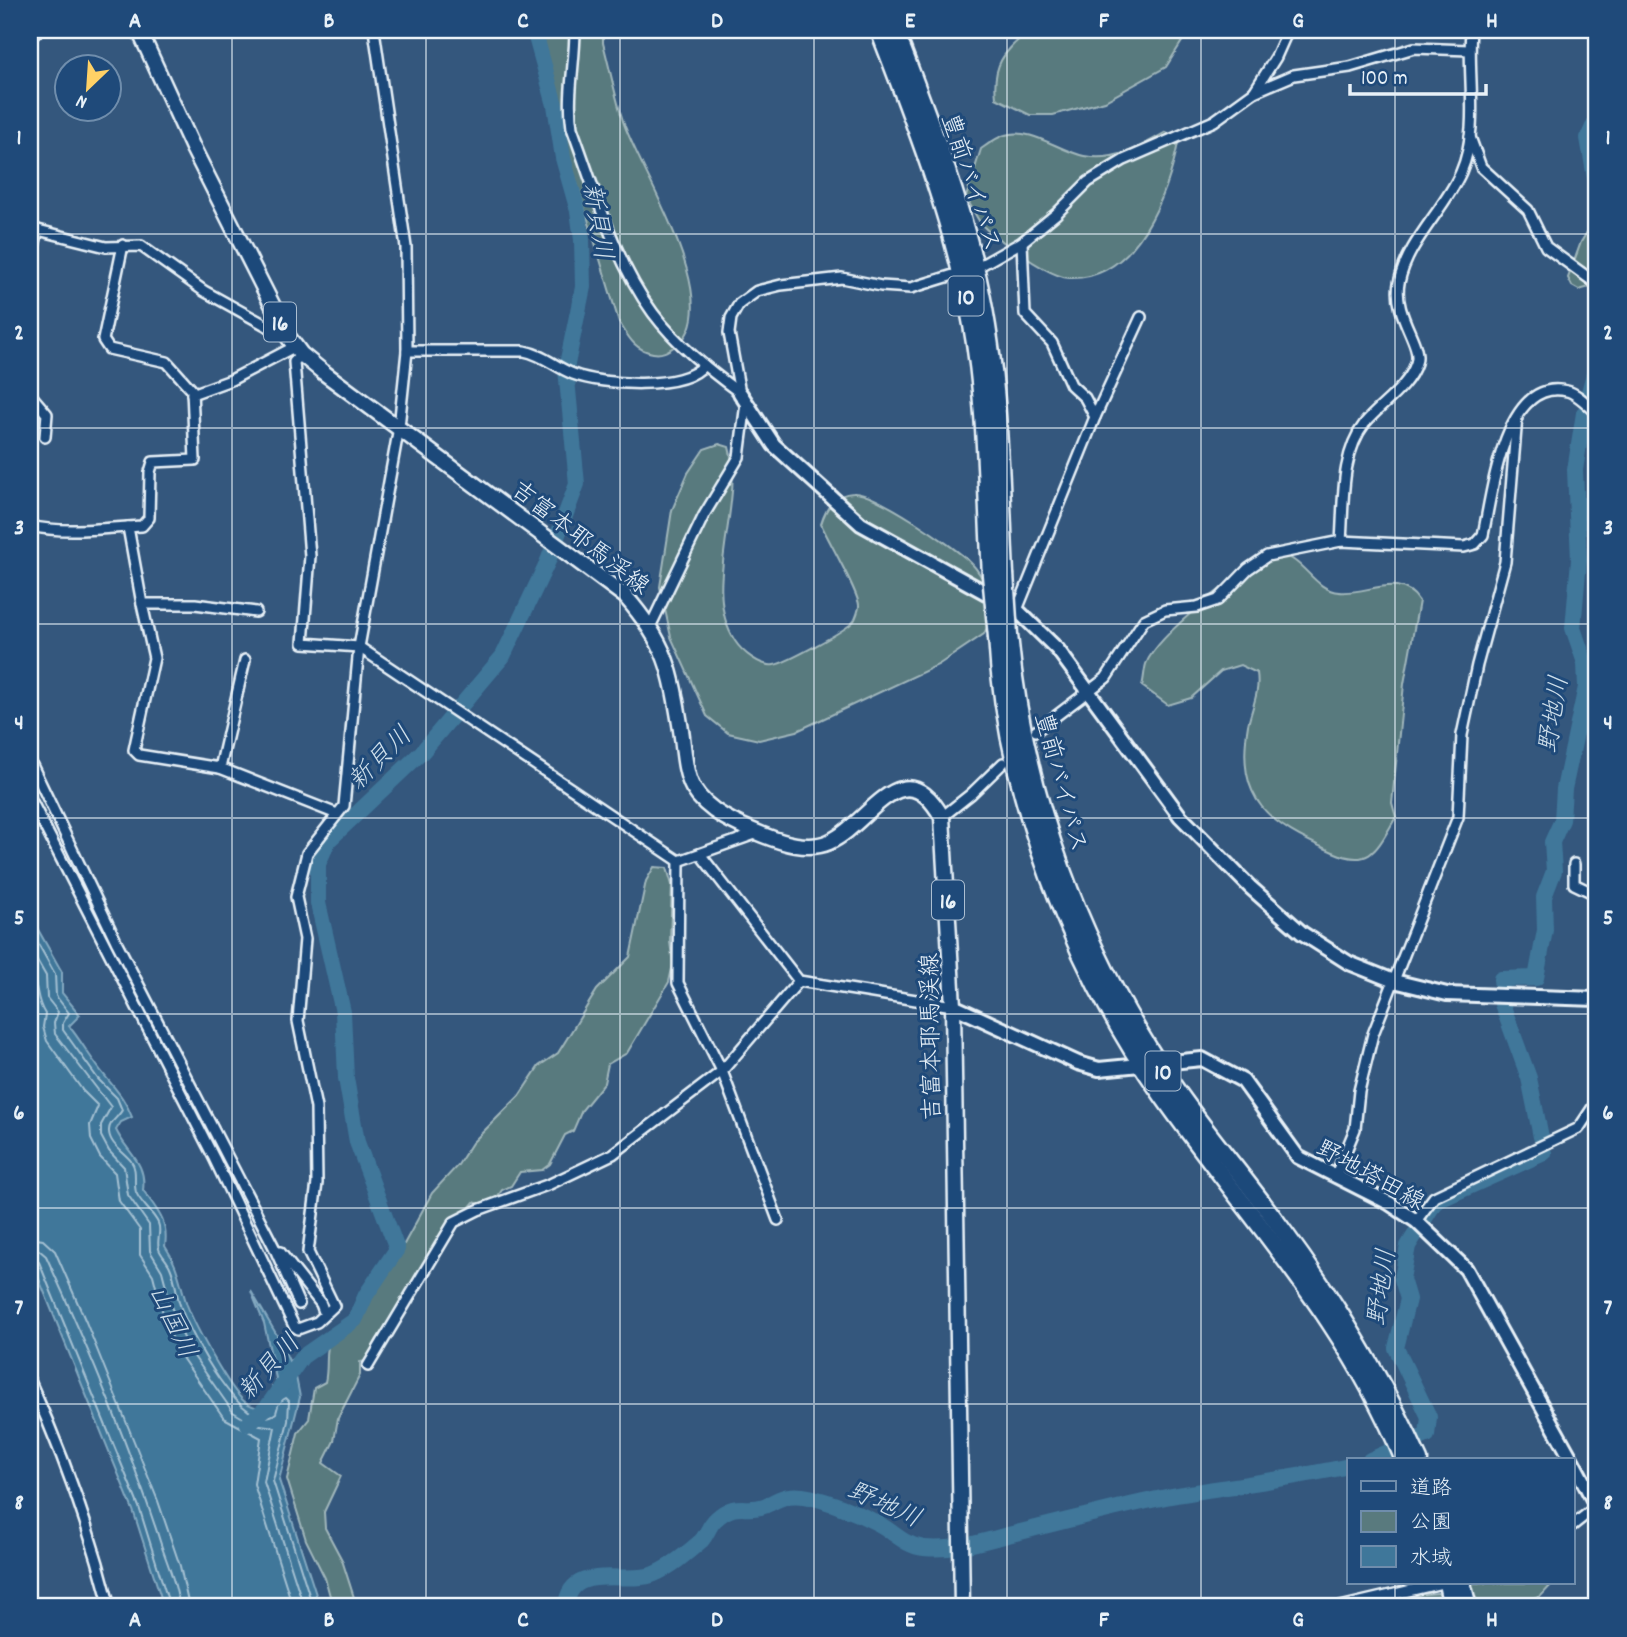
<svg xmlns="http://www.w3.org/2000/svg" width="1627" height="1637" font-family="Dekko,'Klee One',sans-serif">
<style>
.green{fill:#597a7e;stroke:#a0b6bb;stroke-width:2}
.water{fill:#3f779a;stroke:#83a8c0;stroke-width:2}
.lines{fill:none;stroke-linecap:round;stroke-linejoin:round}
.shore{stroke:#a4c0d2;stroke-width:2}
.river{stroke:#3f779a;stroke-width:16}
.minor-casing{stroke:#e8f1f8;stroke-width:14}
.tertiary-casing{stroke:#e8f1f8;stroke-width:18}
.secondary-casing{stroke:#e8f1f8;stroke-width:18}
.primary-casing{stroke:#e8f1f8;stroke-width:19}
.trunk-casing{stroke:#e8f1f8;stroke-width:21}
.minor{stroke:#1f4a7a;stroke-width:9}
.tertiary{stroke:#1f4a7a;stroke-width:12}
.secondary{stroke:#1f4a7a;stroke-width:12}
.primary{stroke:#1f4a7a;stroke-width:14}
.trunk{stroke:#1f4a7a;stroke-width:16}
.trunk-bridge-casing{stroke:#e8f1f8;stroke-width:21;stroke-linecap:butt}
.trunk-bridge{stroke:#1f4a7a;stroke-width:16}
.grid{fill:none;stroke:#e8f1f8;stroke-width:2;stroke-opacity:0.55}
.labels{text-anchor:middle;stroke-width:6;stroke-linejoin:round;paint-order:stroke}
.shield{fill:#1f4a7a;stroke:#acbfd2;stroke-width:2}
.shield-label{font-size:23px;font-weight:bold;fill:#e8f1f8}
.street-label{font-size:24px;fill:#e8f1f8;stroke:#1f4a7a}
.water-label{font-size:26px;font-style:italic;fill:#cfdfea;stroke:#1f4a7a}
.neatline{fill:none;stroke:#e8f1f8;stroke-width:2.5}
.grid-label{font-size:23px;text-anchor:middle;font-weight:bold;fill:#e8f1f8}
</style>
<rect width="100%" height="100%" fill="#34577d"/>
<filter id="ink" filterUnits="userSpaceOnUse"><feTurbulence type="fractalNoise" baseFrequency=".0143" numOctaves="2"/><feDisplacementMap in="SourceGraphic" scale="14" xChannelSelector="R" yChannelSelector="G"/><feConvolveMatrix kernelMatrix="1 2 1 2 8 2 1 2 1" color-interpolation-filters="sRGB"/></filter>
<g filter="url(#ink)">
<g class="green">
<path d="M 542,30 L 603,30 L 603,43 C 610,69 615,96 623,121 C 638,168 729,305 677,345 C 669,350 663,355 653,353 C 634,350 628,336 619,322 L 549,91 Z"/>
<path d="M 1029,30 L 1185,30 L 1186,35 L 1166,67 L 1105,101 L 1053,115 L 1030,115 L 996,98 C 992,63 1004,53 1029,30 Z"/>
<path d="M 1166,132 L 1179,138 C 1169,192 1137,281 1069,278 C 1055,277 1032,262 1021,254 C 1009,245 992,236 982,225 C 976,217 971,206 966,197 L 981,149 C 988,144 997,137 1005,135 C 1031,127 1059,151 1084,156 C 1115,162 1140,147 1166,132 Z"/>
<path d="M 1597,216 L 1597,285 L 1579,290 L 1572,286 L 1568,278 L 1581,242 Z"/>
<path d="M 719,444 L 729,447 C 745,505 700,588 735,641 C 742,652 761,667 774,665 C 786,663 847,630 854,621 C 856,618 859,609 859,606 C 860,595 827,538 821,524 C 826,508 834,494 853,493 C 874,491 957,548 972,564 C 983,575 989,593 997,606 L 984,634 L 938,665 L 797,731 L 759,740 L 728,733 L 707,716 L 671,637 L 660,587 L 672,510 L 688,473 L 704,449 Z"/>
<path d="M 1275,551 C 1282,554 1290,557 1295,561 C 1309,571 1320,591 1339,592 C 1368,595 1400,571 1419,601 L 1404,684 L 1392,803 L 1396,817 C 1377,849 1371,869 1333,852 C 1269,824 1235,801 1248,725 C 1252,707 1260,692 1257,673 L 1240,665 L 1221,671 L 1191,698 L 1168,705 L 1142,686 C 1144,679 1144,671 1146,664 C 1158,633 1245,568 1275,551 Z"/>
<path d="M 654,867 L 667,868 L 672,885 L 670,942 L 673,964 L 669,982 L 627,1053 L 608,1064 L 604,1083 L 582,1110 L 573,1131 L 565,1135 L 550,1164 L 542,1170 L 520,1172 L 511,1186 L 502,1190 L 495,1200 L 485,1206 L 474,1202 L 455,1225 L 443,1231 L 406,1304 L 396,1309 L 389,1331 L 377,1339 L 366,1361 L 360,1362 L 360,1375 L 338,1418 L 334,1441 L 323,1463 L 341,1476 L 324,1512 L 325,1528 L 342,1560 L 357,1607 L 333,1607 L 325,1578 L 306,1540 L 287,1479 L 298,1433 L 309,1419 L 314,1388 L 325,1382 C 329,1365 324,1351 331,1335 L 351,1329 L 360,1320 L 368,1300 L 403,1246 L 432,1193 L 458,1165 L 472,1143 L 519,1096 L 539,1066 L 558,1053 L 597,990 L 630,957 L 646,881 Z"/>
<path d="M 1473,1583 L 1553,1583 L 1541,1596 L 1515,1607 L 1341,1607 L 1387,1597 L 1452,1592 Z"/>
</g>
<path class="water" d="M 30,904 L 36,926 L 62,972 L 62,993 L 80,1015 L 69,1026 C 82,1042 92,1061 105,1076 C 117,1091 125,1099 132,1117 L 121,1122 L 116,1130 C 126,1152 147,1162 143,1190 C 156,1209 169,1221 165,1246 C 178,1265 180,1284 187,1305 C 195,1326 229,1389 245,1402 C 253,1408 261,1409 270,1409 L 272,1387 L 280,1397 L 264,1323 L 251,1291 L 278,1337 L 289,1361 L 308,1349 L 311,1353 L 295,1372 L 300,1397 L 279,1480 L 320,1607 L 164,1607 L 133,1510 L 30,1257 Z"/>
<g class="lines">
<g class="shore">
<path d="M 30,929 L 55,974 L 56,996 L 69,1013 L 63,1023 L 63,1030 L 98,1079 L 117,1098 L 122,1110 C 119,1117 108,1122 109,1132 C 110,1145 124,1152 131,1161 C 138,1171 133,1182 136,1192 C 140,1203 153,1212 158,1223 C 162,1232 156,1240 159,1249 C 161,1255 167,1260 170,1267 C 176,1280 176,1295 181,1308 C 190,1332 243,1439 276,1413 L 279,1402 L 286,1398 L 289,1401 L 288,1421 L 273,1481 L 313,1607"/>
<path d="M 30,948 L 46,976 L 47,998 L 58,1012 L 54,1023 L 55,1034 L 111,1107 L 101,1125 L 101,1136 L 109,1151 L 124,1167 L 128,1195 L 149,1225 L 150,1251 L 162,1271 L 172,1309 L 188,1348 L 233,1412 L 253,1424 L 275,1427 L 264,1482 L 304,1607"/>
<path d="M 30,970 C 39,984 35,1000 45,1014 L 43,1027 L 47,1041 L 83,1091 L 98,1106 L 90,1125 L 91,1139 L 100,1157 L 115,1173 L 119,1201 L 140,1230 L 140,1255 L 153,1275 L 163,1314 L 178,1352 L 224,1418 L 261,1438 L 254,1484 L 293,1607"/>
<path d="M 30,1238 L 43,1240 L 55,1251 L 86,1322 L 158,1501 L 180,1566 L 189,1607"/>
<path d="M 30,1248 L 39,1250 L 46,1256 C 88,1347 127,1441 158,1535 C 165,1559 177,1583 179,1607"/>
<path d="M 30,1257 L 39,1262 L 139,1507 L 170,1607"/>
</g>
<g class="river">
<path d="M 1597,118 L 1588,138 L 1597,189"/>
<path d="M 1588,396 L 1597,363"/>
<path d="M 1502,987 L 1501,979 L 1536,978 L 1545,930 L 1544,897 L 1554,871 L 1552,842 L 1562,820 L 1564,789 L 1586,687 L 1585,663 L 1573,628 L 1579,560 L 1575,470 L 1584,413"/>
<path d="M 1502,1004 L 1529,1078 L 1541,1137"/>
<path d="M 248,1424 L 267,1407 L 302,1357 L 355,1320 L 366,1295 L 397,1249 L 357,1142 L 346,1078 L 343,1012 L 318,903 L 318,864 L 328,841 L 422,752 L 503,656 L 548,561 L 577,484 L 566,369 L 583,287 L 582,240 L 578,211 L 563,158 L 555,105 L 534,30"/>
<path d="M 1370,1460 L 1427,1435 L 1429,1417 L 1396,1348 L 1408,1299 L 1402,1279 L 1408,1246 L 1435,1202 L 1544,1153"/>
<path d="M 566,1607 C 569,1560 629,1586 654,1574 C 671,1567 687,1553 701,1541 C 707,1535 709,1525 716,1519 C 737,1500 745,1513 764,1506 C 773,1503 780,1497 789,1496 C 811,1492 858,1513 879,1524 C 894,1532 905,1546 924,1548 C 956,1551 983,1541 1012,1534 C 1067,1521 1122,1505 1177,1495 C 1234,1485 1292,1479 1349,1466"/>
</g>
<defs>
<g id="minor">
<path d="M 575,30 C 575,63 567,96 572,128 C 595,190 614,260 653,313 C 676,344 709,370 740,393"/>
<path d="M 1254,92 L 1276,57 L 1288,30"/>
<path d="M 1470,137 L 1481,167 L 1528,210 L 1546,247 L 1597,284"/>
<path d="M 30,228 L 106,247 L 141,246 L 204,291 L 289,338"/>
<path d="M 1022,242 L 1025,314 L 1052,343 L 1071,385 L 1085,398 L 1095,417"/>
<path d="M 30,262 L 38,230"/>
<path d="M 407,351 L 524,351 C 544,355 555,367 573,374 C 602,385 684,391 704,365"/>
<path d="M 301,354 L 294,362 L 310,556 L 303,643 L 359,647 L 679,861 L 758,833"/>
<path d="M 740,393 L 729,333 L 731,318 L 739,304 L 757,291 L 781,285 L 842,278 L 881,286 L 911,288 L 976,268 L 1022,242 L 1056,214 L 1088,182 L 1124,160 L 1214,121 L 1254,92 L 1294,75 L 1350,67 L 1414,48 L 1469,50"/>
<path d="M 30,394 L 47,414 L 45,437"/>
<path d="M 192,394 L 231,380 L 294,347"/>
<path d="M 30,526 C 66,534 104,528 142,526 L 149,518 L 150,472 L 153,462 L 195,460 L 192,390 L 167,362 L 109,349 L 103,340 L 123,245"/>
<path d="M 128,527 L 142,604 L 195,604 L 256,612"/>
<path d="M 1341,541 C 1344,503 1340,455 1365,423 C 1381,404 1408,388 1416,363 C 1423,344 1393,316 1399,283 C 1407,242 1445,209 1461,172 C 1480,128 1467,76 1471,30"/>
<path d="M 142,604 L 154,658 L 134,750 L 139,755 L 220,768 L 337,814"/>
<path d="M 1017,610 L 1095,417 L 1141,317"/>
<path d="M 651,625 L 704,515 L 739,457 L 746,403"/>
<path d="M 1036,731 L 1106,678 L 1144,620 L 1165,610 L 1197,607 L 1218,600 L 1248,569 L 1267,556 L 1341,541 L 1464,547 L 1475,544 L 1483,535 C 1492,494 1504,376 1567,391 C 1577,393 1589,406 1597,413"/>
<path d="M 30,761 L 117,943 L 274,1247 L 299,1304"/>
<path d="M 220,768 L 245,660"/>
<path d="M 30,798 L 214,1158 L 294,1326 L 298,1329 L 317,1322 L 334,1306 L 308,1252 L 317,1183 L 316,1108 L 298,1021 L 305,939 L 296,897 L 307,853 L 344,806 L 359,647 L 399,427 L 407,351 L 406,247 L 374,30"/>
<path d="M 942,817 L 971,794 L 1003,763"/>
<path d="M 700,854 L 799,981 L 953,1006"/>
<path d="M 679,861 L 678,983 L 722,1071 L 778,1220"/>
<path d="M 1574,864 L 1574,884 L 1597,895"/>
<path d="M 1335,1177 L 1355,1129 L 1359,1091 L 1373,1034 L 1458,817 L 1462,735 L 1477,665 L 1505,562 L 1517,417"/>
<path d="M 1416,1221 L 1434,1197 L 1579,1128 L 1597,1101"/>
<path d="M 280,1252 L 321,1304 L 324,1312"/>
<path d="M 368,1366 L 454,1222 L 478,1210 L 550,1184 L 613,1154 L 722,1071 L 799,981"/>
<path d="M 30,1381 C 63,1454 90,1529 110,1607"/>
<path d="M 1573,1525 L 1597,1506"/>
<path d="M 1340,1607 L 1442,1583"/>
</g>
<path id="tertiary" d="M 740,393 L 774,445 L 861,524 L 1017,610 L 1058,650 L 1180,816 L 1250,887 L 1302,933 L 1349,963 L 1394,981 L 1447,994 L 1597,999"/>
<g id="secondary">
<path d="M 30,35 L 36,30"/>
<path d="M 953,1006 L 1078,1063 L 1099,1069 L 1202,1059 L 1243,1081 L 1298,1157 L 1389,1203 L 1416,1221 L 1466,1269 L 1572,1460"/>
<path d="M 1573,1462 L 1597,1507"/>
</g>
<path id="primary" d="M 139,30 L 193,148 L 289,338 L 301,354 L 323,372 L 625,596 C 667,644 671,669 681,730 C 684,748 684,772 693,788 C 707,812 738,825 763,835 C 783,843 808,851 829,842 C 869,825 903,747 942,817 L 953,1006 L 962,1607"/>
<g id="trunk">
<path d="M 879,30 C 916,126 954,223 972,325 C 987,407 986,492 991,575"/>
<path d="M 895,30 C 924,107 956,186 975,267 C 1000,367 1000,472 1005,574"/>
<path d="M 1009,635 C 1024,796 1081,951 1172,1084 C 1206,1134 1246,1179 1281,1228 C 1335,1301 1382,1377 1419,1460"/>
<path d="M 997,637 C 1005,792 1073,969 1162,1095 C 1249,1219 1345,1317 1404,1460"/>
<path d="M 1447,1583 L 1452,1607"/>
<path d="M 1462,1583 L 1468,1607"/>
</g>
</defs>
<use href="#minor" class="minor-casing"/>
<use href="#tertiary" class="tertiary-casing"/>
<use href="#secondary" class="secondary-casing"/>
<use href="#primary" class="primary-casing"/>
<use href="#trunk" class="trunk-casing"/>
<use href="#minor" class="minor"/>
<use href="#tertiary" class="tertiary"/>
<use href="#secondary" class="secondary"/>
<use href="#primary" class="primary"/>
<use href="#trunk" class="trunk"/>
<defs>
<g id="trunk-bridge">
<path d="M 1005,574 L 1009,635"/>
<path d="M 991,575 L 997,637"/>
</g>
</defs>
<use href="#trunk-bridge" class="trunk-bridge-casing"/>
<use href="#trunk-bridge" class="trunk-bridge"/>
</g>
</g>
<path class="grid" d="M 232,30 L 232,1607M 426,30 L 426,1607M 620,30 L 620,1607M 814,30 L 814,1607M 1007,30 L 1007,1607M 1201,30 L 1201,1607M 1395,30 L 1395,1460M 30,234 L 1597,234M 30,428 L 1597,428M 30,624 L 1597,624M 30,818 L 1597,818M 30,1014 L 1597,1014M 30,1208 L 1597,1208M 30,1404 L 1597,1404M 1395,1583 L 1395,1607"/>
<g class="labels">
<g class="shield">
<rect x="948.5" y="276.5" width="35" height="39" rx="5"/>
<rect x="264" y="302.5" width="32" height="39" rx="5"/>
<rect x="932" y="880.5" width="32" height="39" rx="5"/>
<rect x="1145.5" y="1051.5" width="35" height="39" rx="5"/>
</g>
<g class="shield-label">
<text x="966" y="304">10</text>
<text x="280" y="330">16</text>
<text x="948" y="908">16</text>
<text x="1163" y="1079">10</text>
</g>
<g class="street-label">
<text transform="translate(972 182) rotate(72)" y="8">豊前バイパス</text>
<text transform="translate(581 537) rotate(38)" y="8">吉富本耶馬渓線</text>
<text transform="translate(1062 782) rotate(75)" y="8">豊前バイパス</text>
<text transform="translate(930 1037) rotate(-91)" y="8">吉富本耶馬渓線</text>
<text transform="translate(1371 1174) rotate(29)" y="8">野地塔田線</text>
</g>
<g class="water-label">
<text transform="translate(599 221) rotate(81)" y="9">新貝川</text>
<text transform="translate(1552 714) rotate(-81)" y="9">野地川</text>
<text transform="translate(379 757) rotate(-45)" y="9">新貝川</text>
<text transform="translate(1380 1287) rotate(-82)" y="9">野地川</text>
<text transform="translate(174 1321) rotate(65)" y="9">山国川</text>
<text transform="translate(268 1366) rotate(-48)" y="9">新貝川</text>
<text transform="translate(885 1503) rotate(24)" y="9">野地川</text>
</g>
</g>
<rect width="1627" height="1637" fill="none" stroke="#1f4a7a" stroke-width="77"/>
<rect x="1347" y="1458" width="228" height="126" fill="#1f4a7a" stroke="#6f8dac" stroke-width="2"/>
<rect x="1361" y="1481" width="35" height="10" fill="#1f4a7a" stroke="#6f8dac" stroke-width="2"/>
<text x="1410" y="1494" font-size="21" fill="#e8f1f8">道路</text>
<rect x="1361" y="1511" width="35" height="21" fill="#597a7e" stroke="#6f8dac" stroke-width="2"/>
<text x="1410" y="1528" font-size="21" fill="#e8f1f8">公園</text>
<rect x="1361" y="1546" width="35" height="21" fill="#3f779a" stroke="#6f8dac" stroke-width="2"/>
<text x="1410" y="1564" font-size="21" fill="#e8f1f8">水域</text>
<g transform="translate(88 88) rotate(205)"><circle r="33" fill="#1f4a7a" stroke="#6f8dac" stroke-width="2"/>
<path d="M0-5L12 26L0 18L-12 26Z" fill="#ffd166"/>
<text y="-10" font-size="19" font-weight="bold" text-anchor="middle" fill="#e8f1f8">N</text>
</g>
<path d="M1350 84v10h136v-10" fill="none" stroke="#e8f1f8" stroke-width="3.5"/>
<text x="1361" y="84" font-size="21" fill="#e8f1f8" stroke="#1f4a7a" stroke-width="5" paint-order="stroke">100 m</text>
<rect x="38" y="38" width="1550" height="1560" class="neatline"/>
<g class="grid-label">
<text x="135" y="27">A</text>
<text x="329" y="27">B</text>
<text x="523" y="27">C</text>
<text x="717" y="27">D</text>
<text x="910" y="27">E</text>
<text x="1104" y="27">F</text>
<text x="1298" y="27">G</text>
<text x="1492" y="27">H</text>
<text x="19" y="144">1</text>
<text x="1608" y="144">1</text>
<text x="19" y="339">2</text>
<text x="1608" y="339">2</text>
<text x="19" y="534">3</text>
<text x="1608" y="534">3</text>
<text x="19" y="729">4</text>
<text x="1608" y="729">4</text>
<text x="19" y="924">5</text>
<text x="1608" y="924">5</text>
<text x="19" y="1119">6</text>
<text x="1608" y="1119">6</text>
<text x="19" y="1314">7</text>
<text x="1608" y="1314">7</text>
<text x="19" y="1509">8</text>
<text x="1608" y="1509">8</text>
<text x="135" y="1626">A</text>
<text x="329" y="1626">B</text>
<text x="523" y="1626">C</text>
<text x="717" y="1626">D</text>
<text x="910" y="1626">E</text>
<text x="1104" y="1626">F</text>
<text x="1298" y="1626">G</text>
<text x="1492" y="1626">H</text>
</g>
</svg>
